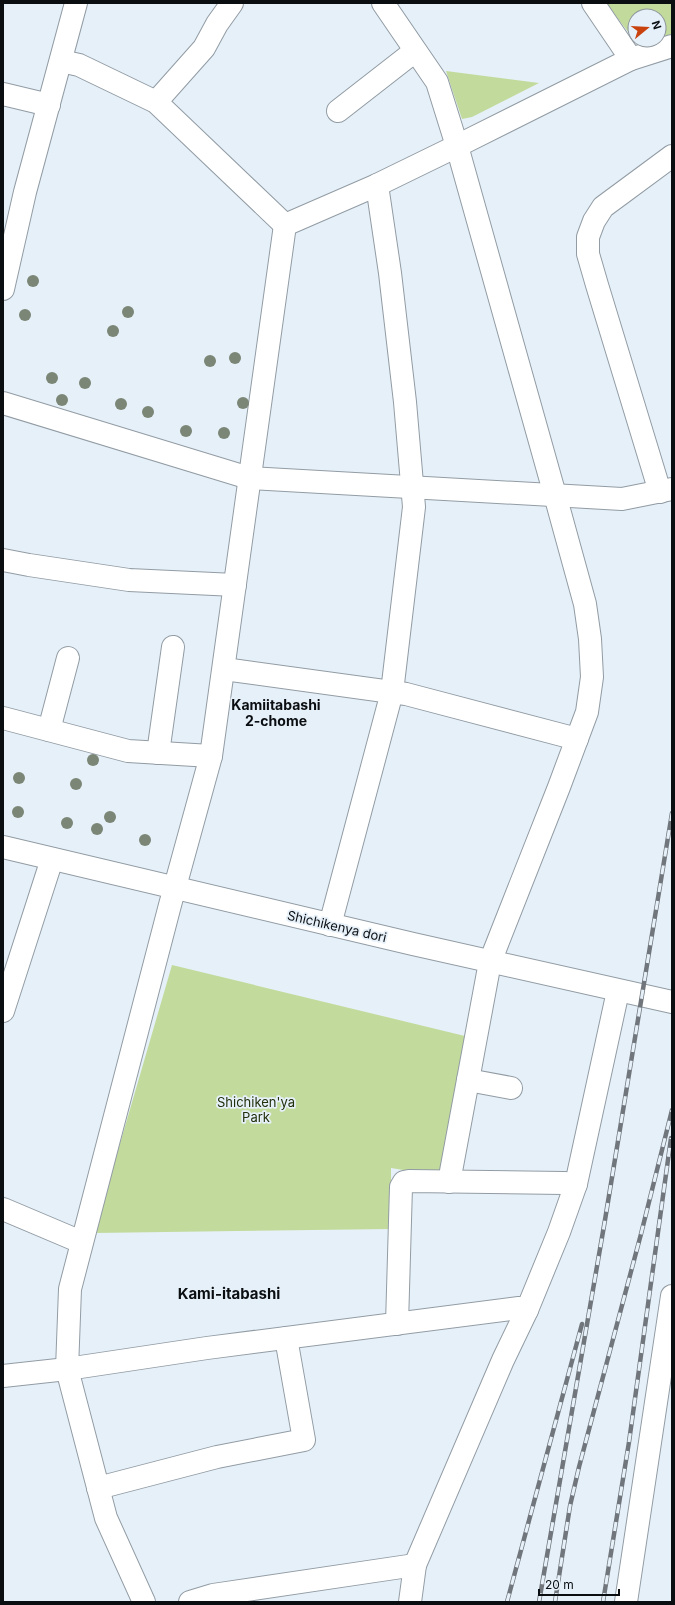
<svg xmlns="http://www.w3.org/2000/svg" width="675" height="1605" font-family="Inter,sans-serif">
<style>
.green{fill:#c2db9c;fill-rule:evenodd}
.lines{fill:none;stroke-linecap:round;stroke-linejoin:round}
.minor-casing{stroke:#929ca4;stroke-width:24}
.minor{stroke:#fff;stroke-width:22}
.rail-casing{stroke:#70767c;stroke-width:4.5}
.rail{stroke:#e6f0f9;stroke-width:3;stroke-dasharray:9;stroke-linecap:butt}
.tree{fill:#7b8676}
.labels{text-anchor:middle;stroke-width:3.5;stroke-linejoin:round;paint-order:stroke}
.street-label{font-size:13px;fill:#0b0e11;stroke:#e6f0f9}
.park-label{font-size:13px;fill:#23300b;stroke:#e6f0f9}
.neighbourhood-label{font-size:14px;font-weight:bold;fill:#0b0e11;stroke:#e6f0f9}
.quarter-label{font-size:15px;font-weight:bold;fill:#0b0e11;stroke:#e6f0f9}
</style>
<rect width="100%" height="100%" fill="#e6f0f9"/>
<g class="green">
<path d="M 606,3 L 672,3 L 672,39 L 638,45 ZM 635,16 L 659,16 L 659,40 L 635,40 Z"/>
<path d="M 446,71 L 539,83 L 472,117 L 462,119 Z"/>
<path d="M 172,965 L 469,1037 L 446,1177 L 391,1168 L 391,1229 L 94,1233 Z"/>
</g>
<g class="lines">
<defs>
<g id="minor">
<path d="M 383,3 L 437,82 L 457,146 L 555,495 L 585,604 L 590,639 L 592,677 L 587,712 L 559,787 L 490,962 L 449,1182"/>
<path d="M 593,3 L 631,59"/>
<path d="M 61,61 L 79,65 L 156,102 L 285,225"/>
<path d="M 3,94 L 49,105"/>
<path d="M 156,102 L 204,48 L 217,24 L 232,3"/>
<path d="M 338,111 L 415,51"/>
<path d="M 285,225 L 377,185 L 457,146 L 631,59 L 672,46"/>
<path d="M 3,289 L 25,192 L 76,3"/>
<path d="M 3,403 L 249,478 L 622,499 L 672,489"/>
<path d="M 660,492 L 597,285 L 588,254 L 588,237 L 594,221 L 603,207 L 672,156"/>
<path d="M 3,560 L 29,565 L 129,580 L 235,585"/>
<path d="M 224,669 L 406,694 L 577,739"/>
<path d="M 3,718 L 128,751 L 211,756"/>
<path d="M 49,730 L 68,658"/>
<path d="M 158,753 L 173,647"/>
<path d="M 3,847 L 413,944 L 672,1002"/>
<path d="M 330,925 L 392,692 L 414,507 L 405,402 L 390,273 L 377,185"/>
<path d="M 3,1011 L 52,859"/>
<path d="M 468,1080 L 511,1088"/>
<path d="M 3,1209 L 81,1242"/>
<path d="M 397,1324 L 401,1187 L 404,1182 L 409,1181 L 564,1183 L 576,1184"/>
<path d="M 3,1376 L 67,1369 L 207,1348 L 519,1308 L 527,1310"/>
<path d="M 98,1488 L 217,1457 L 304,1440 L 286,1338"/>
<path d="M 144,1602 L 106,1518 L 67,1369 L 70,1289 L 170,905 L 211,756 L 285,225"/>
<path d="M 190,1602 L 213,1595 L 415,1565"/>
<path d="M 410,1602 L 415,1565 L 503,1360 L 527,1310 L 559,1232 L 576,1184 L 618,991"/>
<path d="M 626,1602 L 672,1296"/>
</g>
</defs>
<use href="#minor" class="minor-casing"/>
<use href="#minor" class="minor"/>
<defs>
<g id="rail">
<path d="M 507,1602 L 582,1324"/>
<path d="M 539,1602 L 605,1220 L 672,813"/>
<path d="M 555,1602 L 570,1506 L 579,1467 L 641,1234 L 672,1110"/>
<path d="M 603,1602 L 629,1442 L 671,1138"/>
</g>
</defs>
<use href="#rail" class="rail-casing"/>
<use href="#rail" class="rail"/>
</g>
<g class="tree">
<circle cx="33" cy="281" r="6"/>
<circle cx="128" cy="312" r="6"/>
<circle cx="25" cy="315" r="6"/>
<circle cx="113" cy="331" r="6"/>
<circle cx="235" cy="358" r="6"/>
<circle cx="210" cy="361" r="6"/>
<circle cx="52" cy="378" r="6"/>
<circle cx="85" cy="383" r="6"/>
<circle cx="62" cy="400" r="6"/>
<circle cx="243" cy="403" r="6"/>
<circle cx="121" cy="404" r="6"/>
<circle cx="148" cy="412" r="6"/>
<circle cx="186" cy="431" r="6"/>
<circle cx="224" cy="433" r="6"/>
<circle cx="93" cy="760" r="6"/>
<circle cx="19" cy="778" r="6"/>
<circle cx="76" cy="784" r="6"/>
<circle cx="18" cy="812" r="6"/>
<circle cx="110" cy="817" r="6"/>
<circle cx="67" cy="823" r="6"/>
<circle cx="97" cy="829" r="6"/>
<circle cx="145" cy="840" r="6"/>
</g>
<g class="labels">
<g class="street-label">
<text transform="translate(337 926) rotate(13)" y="5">Shichikenya dori</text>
</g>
<g class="park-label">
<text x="256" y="1107">Shichiken'ya<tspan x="256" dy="15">Park</tspan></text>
</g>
<g class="neighbourhood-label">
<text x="276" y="710">Kamiitabashi<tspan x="276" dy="16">2-chome</tspan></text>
</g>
<g class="quarter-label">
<text x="229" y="1299">Kami-itabashi</text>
</g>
</g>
<rect width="675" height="1605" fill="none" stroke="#0b0e11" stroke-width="8"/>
<g transform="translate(647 28) rotate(72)"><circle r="19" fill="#e6f0f9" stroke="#8e969c"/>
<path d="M0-3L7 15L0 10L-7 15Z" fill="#c9420e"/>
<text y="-6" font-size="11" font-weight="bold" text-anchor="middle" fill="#0b0e11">N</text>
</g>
<path d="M539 1589v6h80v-6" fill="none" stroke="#0b0e11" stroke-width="2"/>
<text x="545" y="1589" font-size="12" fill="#0b0e11" stroke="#e6f0f9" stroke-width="3" paint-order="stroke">20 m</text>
</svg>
